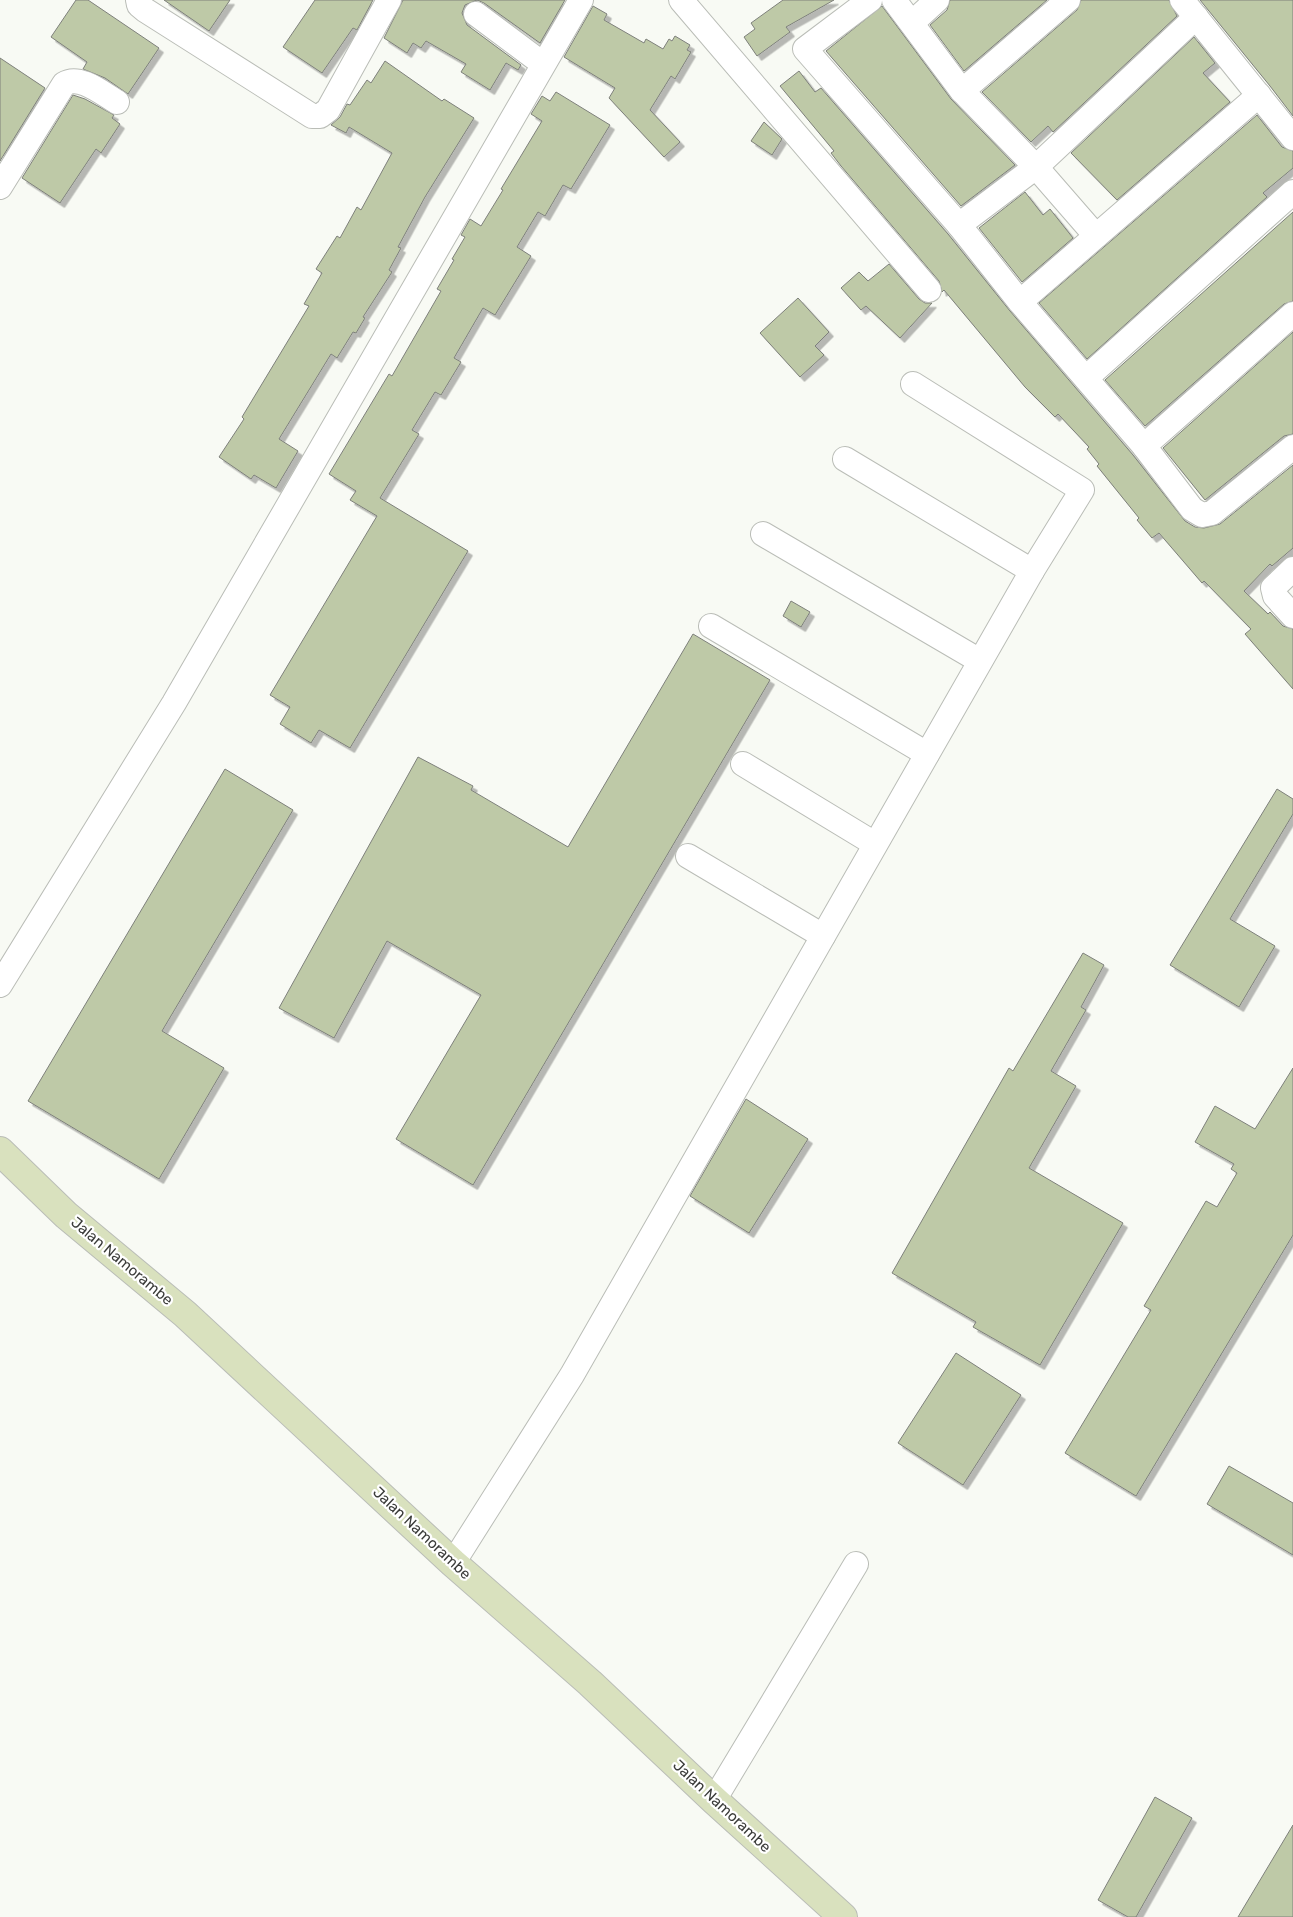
<svg xmlns="http://www.w3.org/2000/svg" width="1293" height="1917" font-family="Rubik,sans-serif">
<style>
.building{fill:#bec9a7;stroke:#7e807b;filter:url(#shadow)}
.lines{fill:none;stroke-linecap:round;stroke-linejoin:round}
.minor-casing{stroke:#babdb7;stroke-width:26}
.secondary-casing{stroke:#babdb7;stroke-width:30}
.minor{stroke:#fff;stroke-width:24}
.secondary{stroke:#d9e1be;stroke-width:28}
.labels{text-anchor:middle;stroke-width:4.5;stroke-linejoin:round;paint-order:stroke}
.street-label{font-size:15px;fill:#3b3c3a;stroke:#fff}
</style>
<defs>
<filter id="shadow"><feDropShadow dx="4.5" dy="4.5" stdDeviation="0" flood-color="#0004"/></filter>
</defs>
<rect width="100%" height="100%" fill="#f8faf4"/>
<g class="building">
<path d="M 76,0 L 88,0 L 159,48 L 128,94 L 105,78 L 83,69 L 87,62 L 51,37 Z"/>
<path d="M 164,0 L 230,0 L 209,31 Z"/>
<path d="M 315,0 L 373,0 L 357,30 L 353,28 L 322,73 L 283,47 Z"/>
<path d="M 403,0 L 565,0 L 540,43 L 484,3 L 477,0 L 465,5 L 462,13 L 467,25 L 521,65 L 518,70 L 506,63 L 490,90 L 461,72 L 466,64 L 426,41 L 421,48 L 413,43 L 407,53 L 384,38 Z"/>
<path d="M 783,0 L 834,0 L 786,27 L 790,32 L 757,56 L 744,37 L 755,29 L 751,23 Z"/>
<path d="M 950,0 L 1047,0 L 964,71 L 930,25 L 947,10 Z"/>
<path d="M 1081,0 L 1169,0 L 1177,16 L 1053,132 L 1048,126 L 1031,142 L 982,92 L 1077,10 Z"/>
<path d="M 1200,0 L 1293,0 L 1293,116 L 1270,86 Z"/>
<path d="M 593,6 L 607,14 L 604,20 L 644,43 L 646,39 L 663,49 L 669,39 L 672,41 L 675,36 L 690,45 L 687,50 L 691,52 L 675,79 L 671,76 L 650,110 L 680,142 L 664,157 L 609,98 L 615,88 L 564,57 Z"/>
<path d="M 882,6 L 951,99 L 1015,165 L 961,206 L 826,51 Z"/>
<path d="M 1194,37 L 1215,63 L 1203,73 L 1230,102 L 1117,200 L 1071,153 Z"/>
<path d="M 0,58 L 45,88 L 0,161 Z"/>
<path d="M 385,61 L 442,101 L 444,99 L 474,118 L 425,197 L 398,247 L 401,248 L 389,270 L 392,272 L 363,317 L 365,318 L 356,333 L 353,332 L 337,358 L 331,354 L 279,439 L 298,451 L 276,488 L 254,475 L 251,479 L 219,457 L 244,419 L 242,417 L 309,306 L 304,304 L 322,273 L 316,269 L 337,236 L 340,238 L 357,207 L 361,210 L 392,153 L 349,127 L 346,133 L 331,125 L 340,117 L 347,104 L 350,105 L 367,80 L 371,83 Z"/>
<path d="M 799,71 L 815,92 L 821,88 L 948,234 L 1010,311 L 1133,455 L 1185,521 L 1195,527 L 1204,528 L 1220,524 L 1293,465 L 1293,548 L 1272,566 L 1270,564 L 1244,591 L 1268,614 L 1270,612 L 1283,626 L 1293,629 L 1293,689 L 1245,634 L 1251,629 L 1204,581 L 1202,583 L 1159,533 L 1152,538 L 1137,520 L 1139,518 L 1097,466 L 1099,464 L 1087,449 L 1089,447 L 1058,414 L 1055,417 L 1025,387 L 944,290 L 942,292 L 939,281 L 841,166 L 831,153 L 834,151 L 780,86 Z"/>
<path d="M 556,92 L 610,125 L 571,189 L 563,185 L 545,216 L 538,212 L 517,247 L 531,256 L 495,315 L 483,308 L 454,358 L 461,362 L 441,395 L 435,392 L 412,430 L 419,434 L 380,498 L 468,551 L 350,748 L 319,730 L 311,743 L 280,724 L 290,707 L 270,695 L 377,516 L 350,500 L 356,491 L 329,474 L 389,374 L 392,376 L 441,291 L 437,289 L 454,260 L 452,259 L 465,237 L 461,235 L 470,219 L 481,226 L 503,190 L 501,189 L 542,121 L 531,114 L 542,96 L 550,101 Z"/>
<path d="M 73,95 L 85,99 L 114,115 L 112,118 L 120,124 L 101,153 L 96,149 L 60,203 L 22,178 Z"/>
<path d="M 1257,115 L 1282,147 L 1293,151 L 1293,168 L 1263,193 L 1267,197 L 1087,359 L 1039,303 Z"/>
<path d="M 764,122 L 782,139 L 772,155 L 751,141 Z"/>
<path d="M 1025,192 L 1043,215 L 1050,209 L 1073,238 L 1022,282 L 979,228 Z"/>
<path d="M 1293,212 L 1293,301 L 1284,304 L 1145,426 L 1105,380 Z"/>
<path d="M 889,264 L 919,299 L 925,303 L 932,303 L 900,338 L 866,306 L 861,310 L 841,288 L 859,272 L 868,281 Z"/>
<path d="M 798,298 L 829,332 L 815,346 L 824,355 L 800,377 L 760,333 Z"/>
<path d="M 1293,332 L 1293,434 L 1284,436 L 1205,500 L 1163,448 Z"/>
<path d="M 791,601 L 810,612 L 801,627 L 783,616 Z"/>
<path d="M 693,634 L 770,680 L 473,1185 L 396,1139 L 481,995 L 387,941 L 334,1038 L 279,1008 L 418,757 L 473,786 L 471,790 L 568,847 Z"/>
<path d="M 225,769 L 293,810 L 162,1031 L 224,1068 L 159,1179 L 28,1101 Z"/>
<path d="M 1277,789 L 1293,799 L 1293,814 L 1230,919 L 1275,946 L 1239,1007 L 1170,965 Z"/>
<path d="M 1083,953 L 1104,965 L 1081,1007 L 1086,1010 L 1051,1071 L 1076,1086 L 1029,1168 L 1123,1223 L 1040,1365 L 973,1327 L 976,1322 L 892,1273 L 1009,1068 L 1013,1071 Z"/>
<path d="M 1293,1068 L 1293,1235 L 1136,1496 L 1065,1453 L 1151,1310 L 1144,1306 L 1206,1201 L 1217,1207 L 1237,1173 L 1231,1169 L 1234,1164 L 1195,1142 L 1215,1106 L 1255,1129 Z"/>
<path d="M 746,1099 L 808,1139 L 749,1233 L 690,1196 Z"/>
<path d="M 956,1353 L 1021,1395 L 963,1485 L 898,1443 Z"/>
<path d="M 1229,1466 L 1293,1503 L 1293,1555 L 1207,1504 Z"/>
<path d="M 1155,1797 L 1192,1818 L 1136,1917 L 1128,1917 L 1098,1900 Z"/>
<path d="M 1293,1825 L 1293,1917 L 1238,1917 Z"/>
</g>
<g class="lines">
<defs>
<g id="minor">
<path d="M 138,0 L 139,5 L 145,10 L 312,116 L 320,116 L 328,110 L 389,0"/>
<path d="M 681,0 L 929,290"/>
<path d="M 870,0 L 805,49 L 959,225 L 1020,302 L 1144,446 L 1192,509 L 1202,515 L 1212,513 L 1293,447"/>
<path d="M 894,0 L 962,91 L 1036,167 L 1096,236"/>
<path d="M 1182,0 L 1293,138"/>
<path d="M 476,14 L 543,64"/>
<path d="M 913,22 L 937,0"/>
<path d="M 962,91 L 1068,0"/>
<path d="M 0,187 L 64,84 C 80,74 103,94 117,102"/>
<path d="M 959,225 L 1036,167 L 1196,17"/>
<path d="M 1020,302 L 1259,95"/>
<path d="M 1086,378 L 1293,192"/>
<path d="M 913,384 L 1082,490 L 1032,571"/>
<path d="M 1144,446 L 1293,314"/>
<path d="M 763,534 L 980,661"/>
<path d="M 1293,569 L 1273,588 L 1275,596 L 1293,616"/>
<path d="M 711,626 L 927,754"/>
<path d="M 743,764 L 875,844"/>
<path d="M 688,856 L 823,936"/>
<path d="M 0,985 L 174,703 L 581,0"/>
<path d="M 453,1563 L 572,1375 L 1032,571 L 845,459"/>
<path d="M 714,1800 L 856,1564"/>
</g>
<path id="secondary" d="M 0,1151 L 66,1215 L 185,1314 L 453,1563 L 590,1683 L 714,1800 L 843,1917"/>
</defs>
<use href="#minor" class="minor-casing"/>
<use href="#secondary" class="secondary-casing"/>
<use href="#minor" class="minor"/>
<use href="#secondary" class="secondary"/>
</g>
<g class="labels">
<g class="street-label">
<text transform="translate(122 1261) rotate(40)" y="5">Jalan Namorambe</text>
<text transform="translate(422 1533) rotate(43)" y="5">Jalan Namorambe</text>
<text transform="translate(722 1806) rotate(43)" y="5">Jalan Namorambe</text>
</g>
</g>
</svg>
